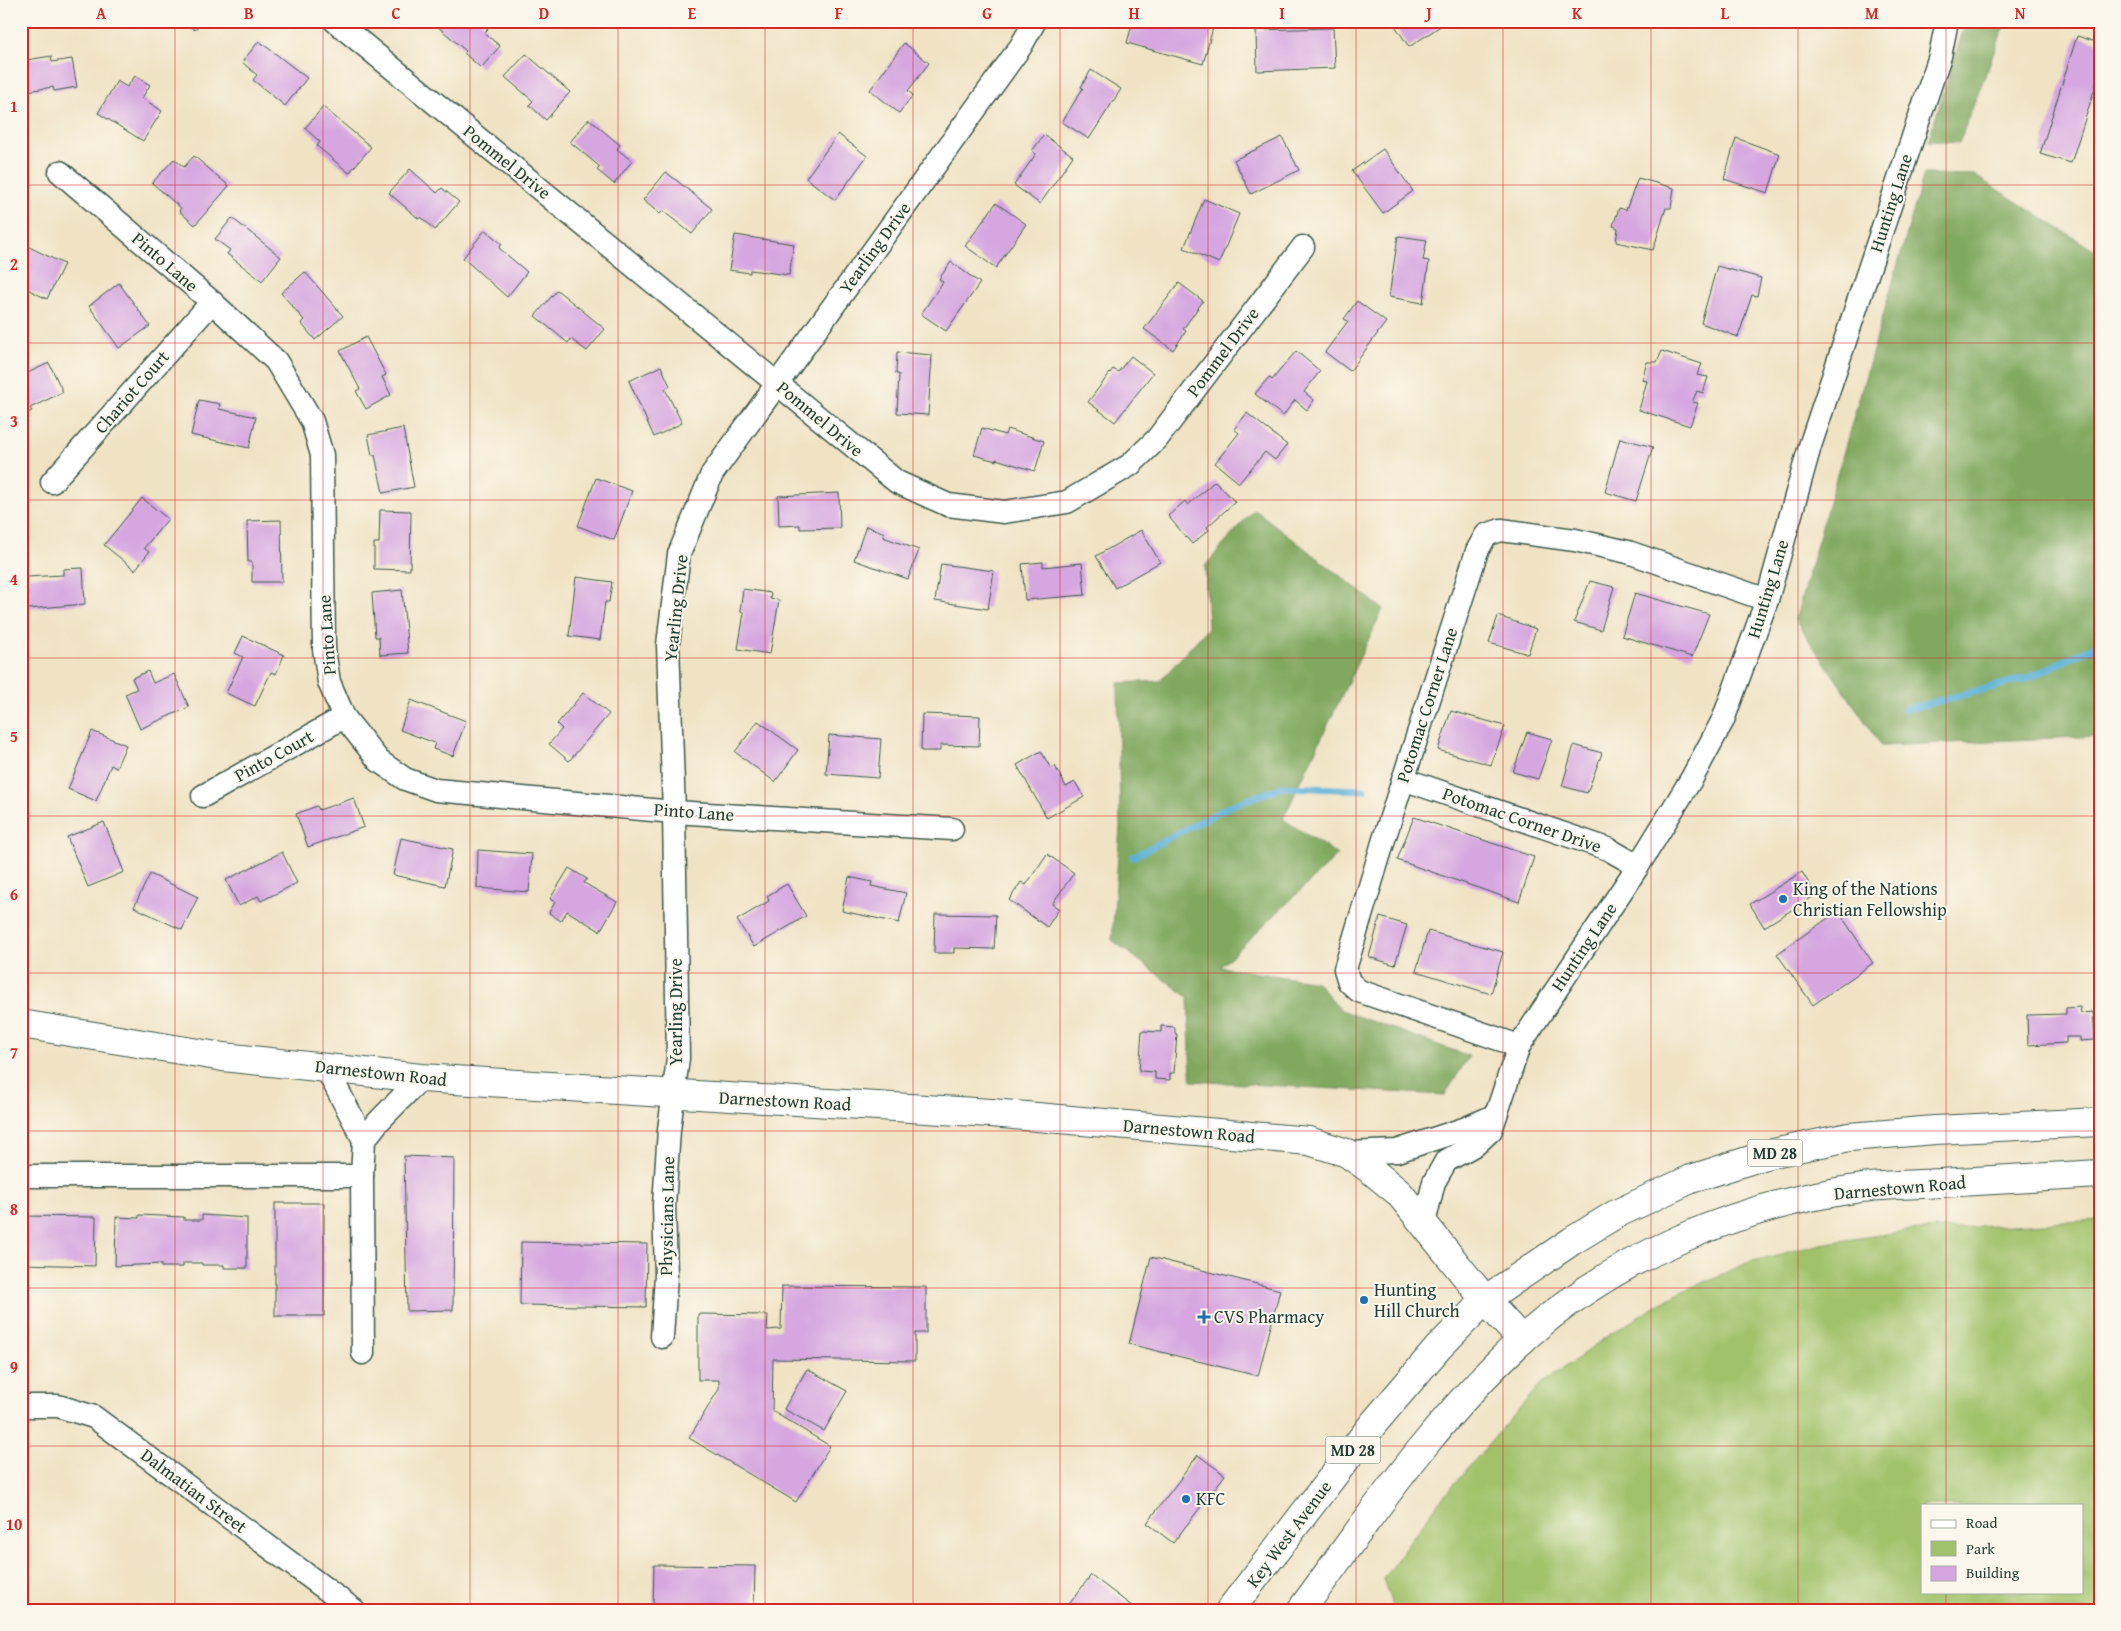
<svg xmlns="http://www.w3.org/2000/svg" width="2121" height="1631" font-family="'Gentium Book Plus',serif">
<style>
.green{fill:#a1c26b;stroke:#608050;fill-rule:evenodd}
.forest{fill:#80a85f;stroke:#50724a}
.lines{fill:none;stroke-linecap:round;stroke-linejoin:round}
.stream{stroke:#5ab1d7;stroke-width:7}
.building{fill:#d5a6e0}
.street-casing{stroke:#3e564a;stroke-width:25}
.secondary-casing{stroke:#3e564a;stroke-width:30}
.primary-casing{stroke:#3e564a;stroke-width:30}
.street{stroke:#fff;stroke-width:22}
.secondary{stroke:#fff;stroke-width:28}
.primary{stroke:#fff;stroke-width:28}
.grid{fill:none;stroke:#d62828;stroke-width:1;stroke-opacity:0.55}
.poi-dot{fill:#1f6fb2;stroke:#fbf7ec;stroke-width:2}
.labels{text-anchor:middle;stroke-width:4;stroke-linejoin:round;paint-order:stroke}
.shield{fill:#fbf7ec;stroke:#61756b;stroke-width:1}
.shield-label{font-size:16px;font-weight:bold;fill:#1f3d34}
.street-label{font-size:18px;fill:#1f3d34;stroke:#fbf7ec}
.poi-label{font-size:18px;fill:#1f3d34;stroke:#fbf7ec;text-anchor:start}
.neatline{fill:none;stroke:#d62828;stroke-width:2}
.grid-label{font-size:16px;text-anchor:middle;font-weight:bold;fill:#d62828}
</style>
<rect width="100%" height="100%" fill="#fbf7ec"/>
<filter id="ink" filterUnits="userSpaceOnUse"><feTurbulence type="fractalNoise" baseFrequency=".02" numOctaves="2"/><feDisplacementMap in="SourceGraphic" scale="10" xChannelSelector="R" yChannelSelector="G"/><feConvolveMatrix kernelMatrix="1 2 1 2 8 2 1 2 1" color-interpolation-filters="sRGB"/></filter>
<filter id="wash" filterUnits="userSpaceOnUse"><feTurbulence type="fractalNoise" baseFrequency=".0096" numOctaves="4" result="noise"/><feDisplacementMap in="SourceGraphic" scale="20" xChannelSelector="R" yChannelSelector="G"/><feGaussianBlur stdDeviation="1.12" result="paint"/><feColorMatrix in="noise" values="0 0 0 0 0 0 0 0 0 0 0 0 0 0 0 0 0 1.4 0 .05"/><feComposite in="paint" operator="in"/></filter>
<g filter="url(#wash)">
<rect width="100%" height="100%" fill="#f0e3c4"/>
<path class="green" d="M 2100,1220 L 2100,1610 L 1394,1610 L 1383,1579 L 1437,1504 L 1539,1386 L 1610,1334 L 1679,1293 L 1752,1261 L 1821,1244 L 1905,1231 ZM 1922,1505 L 2082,1505 L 2082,1592 L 1922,1592 Z"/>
<g class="forest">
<path d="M 1966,21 L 2006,21 L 1959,143 L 1928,141 Z"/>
<path d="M 1924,174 L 1974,175 L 2100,254 L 2100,736 L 1882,746 L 1795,620 Z"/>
<path d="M 1254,509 L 1383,609 L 1283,819 L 1338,855 L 1220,967 L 1317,982 L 1341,1010 L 1469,1056 L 1445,1095 L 1191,1081 L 1188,997 L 1112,940 L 1120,827 L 1118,683 L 1160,681 L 1208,628 L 1205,566 Z"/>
</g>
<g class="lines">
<g class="stream">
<path d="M 1904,710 L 2028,678 L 2100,644"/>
<path d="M 1133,857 L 1230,806 L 1283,787 L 1364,790"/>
</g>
</g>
<g id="blocks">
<g class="building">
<path d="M 182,21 L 202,21 L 195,30 Z"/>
<path d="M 439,21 L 480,21 L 488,29 L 484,33 L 500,46 L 481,68 L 464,53 L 466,51 L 436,25 Z"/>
<path d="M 1133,21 L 1202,21 L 1214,24 L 1203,64 L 1127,43 Z"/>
<path d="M 1392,21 L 1448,21 L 1409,47 Z"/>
<path d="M 1333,28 L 1335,68 L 1257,71 L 1256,30 Z"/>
<path d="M 2077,36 L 2100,43 L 2100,72 L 2071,163 L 2040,154 Z"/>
<path d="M 259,41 L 307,78 L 285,106 L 253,80 L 257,75 L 242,62 Z"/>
<path d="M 904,43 L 929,63 L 908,91 L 913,95 L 899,113 L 870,90 Z"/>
<path d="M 526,54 L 570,92 L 546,120 L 529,105 L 533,101 L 505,77 Z"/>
<path d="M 51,56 L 52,62 L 72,59 L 77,87 L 54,91 L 53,87 L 21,92 L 21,61 Z"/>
<path d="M 1091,70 L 1121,89 L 1089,139 L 1062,122 L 1083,88 L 1081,87 Z"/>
<path d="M 135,76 L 150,85 L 142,98 L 162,111 L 143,141 L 98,113 L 117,81 L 127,87 Z"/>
<path d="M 323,107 L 371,147 L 349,173 L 317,146 L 320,142 L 305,128 Z"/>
<path d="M 589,119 L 620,145 L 617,149 L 632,161 L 614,184 L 597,170 L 600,167 L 570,142 Z"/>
<path d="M 838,134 L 867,156 L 835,200 L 806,178 Z"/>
<path d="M 1044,135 L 1073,156 L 1040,204 L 1014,185 L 1036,154 L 1032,151 Z"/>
<path d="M 1282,137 L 1299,170 L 1251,194 L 1234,160 Z"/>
<path d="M 1736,138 L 1780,154 L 1768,193 L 1724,179 Z"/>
<path d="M 1383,149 L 1413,191 L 1383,213 L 1352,171 Z"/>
<path d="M 194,156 L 229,186 L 195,225 L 179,211 L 181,208 L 152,183 L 174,159 L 184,167 Z"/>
<path d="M 410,169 L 437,193 L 442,188 L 459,202 L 435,230 L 421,217 L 419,219 L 389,193 Z"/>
<path d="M 666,172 L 712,209 L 692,234 L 663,211 L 660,214 L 643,200 Z"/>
<path d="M 1638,178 L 1674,188 L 1671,208 L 1666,208 L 1653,250 L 1616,242 L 1618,228 L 1613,226 L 1619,208 L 1626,210 Z"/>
<path d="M 1204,199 L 1239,214 L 1219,263 L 1184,248 Z"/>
<path d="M 996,203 L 1026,224 L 996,268 L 965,246 Z"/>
<path d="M 232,218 L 281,257 L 262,281 L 227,254 L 230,250 L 215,239 Z"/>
<path d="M 485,230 L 502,244 L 499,248 L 527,272 L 507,297 L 463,258 Z"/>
<path d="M 735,235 L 794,244 L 789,275 L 750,270 L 750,273 L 729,270 Z"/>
<path d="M 1398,236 L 1427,240 L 1423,260 L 1429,261 L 1423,303 L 1389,297 Z"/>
<path d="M 21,243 L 64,264 L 47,299 L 21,286 Z"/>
<path d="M 951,262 L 980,283 L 946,331 L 921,314 L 943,282 L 939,279 Z"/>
<path d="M 1717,266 L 1761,278 L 1757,296 L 1752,295 L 1738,337 L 1701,323 Z"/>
<path d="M 305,272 L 343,316 L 315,340 L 301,323 L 304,320 L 281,293 Z"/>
<path d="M 119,283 L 150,326 L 119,348 L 89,306 Z"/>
<path d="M 1179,283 L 1203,301 L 1183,329 L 1186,331 L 1173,350 L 1144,329 Z"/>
<path d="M 557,290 L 605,329 L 587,351 L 571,339 L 568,343 L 535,316 Z"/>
<path d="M 1357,301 L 1386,322 L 1350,371 L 1325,352 L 1348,321 L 1344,319 Z"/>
<path d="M 366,337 L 386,375 L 382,377 L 391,395 L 366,409 L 356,391 L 360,389 L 340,351 Z"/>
<path d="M 1296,351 L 1320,371 L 1304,392 L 1314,400 L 1307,410 L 1295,400 L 1283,416 L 1255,394 L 1269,377 L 1272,380 Z"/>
<path d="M 1662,351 L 1702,364 L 1697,375 L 1708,377 L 1703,393 L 1697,391 L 1692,402 L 1698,403 L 1690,426 L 1639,410 L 1647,381 L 1642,380 L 1647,362 L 1657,362 Z"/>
<path d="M 897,352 L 932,355 L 928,415 L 897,413 L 899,374 L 896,374 Z"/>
<path d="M 1131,356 L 1153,373 L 1115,422 L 1088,402 L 1113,369 L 1118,372 Z"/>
<path d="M 49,363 L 63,392 L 30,408 L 32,411 L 21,416 L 21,376 Z"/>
<path d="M 661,366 L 670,386 L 665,389 L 682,423 L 654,437 L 629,381 Z"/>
<path d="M 199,400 L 220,404 L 219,409 L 256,417 L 249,448 L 191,435 Z"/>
<path d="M 1247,413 L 1287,445 L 1275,460 L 1265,452 L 1239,483 L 1215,463 L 1239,433 L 1234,429 Z"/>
<path d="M 403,428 L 414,487 L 383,493 L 375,455 L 372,455 L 368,435 Z"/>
<path d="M 982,428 L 1005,435 L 1007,429 L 1044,441 L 1035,471 L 996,459 L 996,461 L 974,455 Z"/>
<path d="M 1620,438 L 1653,447 L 1636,501 L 1605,492 Z"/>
<path d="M 596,478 L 632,491 L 614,540 L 578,526 Z"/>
<path d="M 1215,481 L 1235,502 L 1207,527 L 1209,530 L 1192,544 L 1168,516 L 1185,501 L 1188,505 Z"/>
<path d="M 839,493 L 840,528 L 800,529 L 800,525 L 779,526 L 778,496 Z"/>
<path d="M 142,498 L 168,519 L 144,548 L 149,552 L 135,570 L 104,545 Z"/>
<path d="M 380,510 L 411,511 L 410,570 L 374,569 L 374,543 L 379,543 Z"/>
<path d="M 281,520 L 282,582 L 252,582 L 252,562 L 248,562 L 247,521 Z"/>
<path d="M 866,526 L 885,533 L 883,537 L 919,550 L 908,579 L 854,560 Z"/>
<path d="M 1141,530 L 1160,562 L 1115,588 L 1096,556 Z"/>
<path d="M 1043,562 L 1043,567 L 1082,563 L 1085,595 L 1025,600 L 1022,564 Z"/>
<path d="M 941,564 L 994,571 L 988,609 L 935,601 Z"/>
<path d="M 83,568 L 85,604 L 28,609 L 26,577 L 63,575 L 63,569 Z"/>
<path d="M 576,577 L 612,582 L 609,602 L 605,602 L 600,640 L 569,636 Z"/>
<path d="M 1590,581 L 1614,587 L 1601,630 L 1574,622 Z"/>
<path d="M 743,589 L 771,593 L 770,599 L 779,600 L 770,654 L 738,649 L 744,613 L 740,611 Z"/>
<path d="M 402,590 L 408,653 L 380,655 L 379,637 L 375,637 L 372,593 Z"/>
<path d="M 1635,593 L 1709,614 L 1692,657 L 1622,636 Z"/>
<path d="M 1498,616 L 1536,629 L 1528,654 L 1489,643 Z"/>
<path d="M 243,636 L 284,655 L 276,674 L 271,672 L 255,706 L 226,693 L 243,657 L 235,653 Z"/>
<path d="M 148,671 L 153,683 L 174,674 L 189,707 L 140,729 L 125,694 L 137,689 L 132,678 Z"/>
<path d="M 583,693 L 609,714 L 569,761 L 549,744 L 562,729 L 557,724 Z"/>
<path d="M 411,700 L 466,721 L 453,756 L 433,749 L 435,743 L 400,730 Z"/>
<path d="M 1451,711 L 1505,726 L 1491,765 L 1438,750 Z"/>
<path d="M 922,714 L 980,716 L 979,746 L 940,745 L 940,751 L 921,751 Z"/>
<path d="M 758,721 L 798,750 L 775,782 L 735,752 Z"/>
<path d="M 92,731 L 126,745 L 116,768 L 111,765 L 96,801 L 68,789 Z"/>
<path d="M 1527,732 L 1552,739 L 1538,779 L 1513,772 Z"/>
<path d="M 829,735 L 881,739 L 878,778 L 826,774 Z"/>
<path d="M 1574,745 L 1602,753 L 1587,793 L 1562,786 Z"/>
<path d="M 1041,751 L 1051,769 L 1055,766 L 1066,787 L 1075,782 L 1084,797 L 1047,818 L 1017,765 Z"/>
<path d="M 354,798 L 364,827 L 308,847 L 296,814 L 317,806 L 319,810 Z"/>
<path d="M 1414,817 L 1534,857 L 1519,902 L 1397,860 Z"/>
<path d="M 104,822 L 124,872 L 88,887 L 67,837 Z"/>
<path d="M 401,838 L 453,849 L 445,886 L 393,875 Z"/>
<path d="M 478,850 L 532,854 L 529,892 L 477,888 Z"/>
<path d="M 282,852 L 297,883 L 261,901 L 258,896 L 239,906 L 226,880 Z"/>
<path d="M 1047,854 L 1074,873 L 1052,904 L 1059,909 L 1047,927 L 1009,900 L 1021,882 L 1026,885 Z"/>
<path d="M 569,868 L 587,879 L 584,883 L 617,902 L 600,931 L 567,911 L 561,921 L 549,913 L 555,902 L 550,899 Z"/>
<path d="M 1802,872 L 1816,895 L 1764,927 L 1750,904 Z"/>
<path d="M 150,874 L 198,897 L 182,930 L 134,907 Z"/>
<path d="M 849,877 L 872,882 L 871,886 L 906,893 L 899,923 L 842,911 Z"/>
<path d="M 787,884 L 806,916 L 754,947 L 737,920 L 769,901 L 767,896 Z"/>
<path d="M 1838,911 L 1873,963 L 1813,1005 L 1777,954 Z"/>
<path d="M 935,914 L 996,915 L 994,949 L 954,948 L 954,953 L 934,953 Z"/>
<path d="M 1380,917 L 1407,925 L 1395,965 L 1369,957 Z"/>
<path d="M 1428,931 L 1503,952 L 1491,994 L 1416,971 Z"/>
<path d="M 2080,1007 L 2081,1013 L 2093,1012 L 2095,1040 L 2080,1041 L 2080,1037 L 2066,1037 L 2066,1043 L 2028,1045 L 2027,1015 L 2066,1014 L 2066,1008 Z"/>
<path d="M 1161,1026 L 1175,1027 L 1175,1034 L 1177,1034 L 1174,1073 L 1170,1073 L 1170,1080 L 1155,1079 L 1155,1072 L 1139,1071 L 1142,1031 L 1161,1032 Z"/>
<path d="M 404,1156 L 454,1158 L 453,1310 L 407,1311 Z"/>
<rect x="275" y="1203" width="49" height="113"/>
<path d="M 139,1215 L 184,1217 L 184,1220 L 202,1220 L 202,1215 L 247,1218 L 247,1268 L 224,1268 L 224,1265 L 202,1265 L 202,1263 L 183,1263 L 183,1267 L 161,1267 L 161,1264 L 115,1266 L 116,1217 L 139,1218 Z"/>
<path d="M 21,1216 L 96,1217 L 95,1266 L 21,1264 Z"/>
<path d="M 521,1242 L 647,1244 L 646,1307 L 520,1305 Z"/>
<path d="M 1151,1257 L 1280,1290 L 1258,1376 L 1129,1344 Z"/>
<path d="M 782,1286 L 926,1287 L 926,1333 L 915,1333 L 915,1361 L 773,1359 L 772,1411 L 830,1446 L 796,1502 L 689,1438 L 719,1389 L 719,1380 L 698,1380 L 698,1314 L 768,1315 L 767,1330 L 781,1329 Z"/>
<path d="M 807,1369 L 847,1391 L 824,1431 L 784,1409 Z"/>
<path d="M 1198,1455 L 1225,1475 L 1173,1543 L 1147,1523 Z"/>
<path d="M 654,1565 L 755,1566 L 754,1610 L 653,1610 Z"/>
<path d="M 1091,1575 L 1137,1610 L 1065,1610 Z"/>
</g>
</g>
</g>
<g filter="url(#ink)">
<use href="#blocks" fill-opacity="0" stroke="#3e564a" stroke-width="1"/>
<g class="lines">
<defs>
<g id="street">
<path d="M 335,21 L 897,482 L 948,505 L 1004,512 L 1067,502 L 1130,465 L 1157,439 L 1303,247"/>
<path d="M 60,172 L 212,302 L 276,361 L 312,421 L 322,455 L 324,649 L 329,682 L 344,717 L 379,761 L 405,779 L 436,790 L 674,812 L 952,829"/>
<path d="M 52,482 L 212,302"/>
<path d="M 1403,779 L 1608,849 L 1638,866"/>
<path d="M 203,796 L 344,717"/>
<path d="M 1519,1046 L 1359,991 L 1349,982 L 1345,969 L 1385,836 L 1477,551 L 1486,535 L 1501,530 L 1575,540 L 1628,552 L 1767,600"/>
<path d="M 326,1068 L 364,1140 L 362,1176"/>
<path d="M 364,1140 L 378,1122 L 421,1078"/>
<path d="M 1347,1153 L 1397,1151 L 1464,1129 L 1496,1115"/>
<path d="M 21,1176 L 362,1176 L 363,1353"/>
<path d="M 1424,1223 L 1434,1182 L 1446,1161 L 1476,1144 L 1491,1130 L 1519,1046 L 1638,866 L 1692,778 L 1723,720 L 1767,600 L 1810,446 L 1940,56 L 1947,21"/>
<path d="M 662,1337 L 666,1275 L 664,1205 L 669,1130 L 678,1058 L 674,812 L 668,645 L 679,554 L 712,474 L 1021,46 L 1035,21"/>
<path d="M 21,1406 L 58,1406 L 94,1417 L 354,1610"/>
</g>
<path id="secondary" d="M 21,1024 L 223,1057 L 421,1078 L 991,1113 L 1309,1141 L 1347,1153 L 1371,1170 L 1399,1193 L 1485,1300 L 1522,1340"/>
<g id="primary">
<path d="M 1230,1610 L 1373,1424 L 1438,1348 L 1485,1300 L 1572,1241 L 1616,1214 L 1691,1179 L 1769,1154 L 1849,1137 L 1935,1130 L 2100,1122"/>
<path d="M 1301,1610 C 1370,1517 1436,1418 1522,1340 C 1615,1256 1739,1205 1862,1188 C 1888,1184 1914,1185 1940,1183 C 1993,1180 2046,1177 2100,1174"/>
</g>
</defs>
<use href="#street" class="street-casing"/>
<use href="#secondary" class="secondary-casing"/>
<use href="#primary" class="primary-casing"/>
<use href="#street" class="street"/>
<use href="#secondary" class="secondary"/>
<use href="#primary" class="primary"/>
</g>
</g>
<path class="grid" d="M 175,21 L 175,1610M 323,21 L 323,1610M 470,21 L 470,1610M 618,21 L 618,1610M 765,21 L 765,1610M 913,21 L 913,1610M 1060,21 L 1060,1610M 1208,21 L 1208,1610M 1356,21 L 1356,1610M 1503,21 L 1503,1610M 1651,21 L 1651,1610M 1798,21 L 1798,1610M 1946,21 L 1946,1505M 21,185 L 2100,185M 21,343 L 2100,343M 21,500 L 2100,500M 21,658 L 2100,658M 21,816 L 2100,816M 21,973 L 2100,973M 21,1131 L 2100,1131M 21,1288 L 2100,1288M 21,1446 L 2100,1446M 1946,1592 L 1946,1610"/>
<g class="poi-dot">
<circle cx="1783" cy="899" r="5"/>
<circle cx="1364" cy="1300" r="5"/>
<path d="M1201.5 1309.5h5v5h5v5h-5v5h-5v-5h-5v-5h5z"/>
<circle cx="1186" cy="1499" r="5"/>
</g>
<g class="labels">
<g class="shield">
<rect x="1747.5" y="1139.5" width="55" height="27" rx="4"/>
<rect x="1325.5" y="1436.5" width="55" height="27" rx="4"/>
</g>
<g class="shield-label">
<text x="1775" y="1159">MD 28</text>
<text x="1353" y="1456">MD 28</text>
</g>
<g class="street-label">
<text transform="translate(507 162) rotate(39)" y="6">Pommel Drive</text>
<text transform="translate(1891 203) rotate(-72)" y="6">Hunting Lane</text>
<text transform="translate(875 248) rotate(-54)" y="6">Yearling Drive</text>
<text transform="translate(165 262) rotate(41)" y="6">Pinto Lane</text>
<text transform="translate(1223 352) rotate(-53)" y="6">Pommel Drive</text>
<text transform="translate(132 392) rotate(-49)" y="6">Chariot Court</text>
<text transform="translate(820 419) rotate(40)" y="6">Pommel Drive</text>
<text transform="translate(1768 589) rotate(-73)" y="6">Hunting Lane</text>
<text transform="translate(676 608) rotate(-84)" y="6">Yearling Drive</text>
<text transform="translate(327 635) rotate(-94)" y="6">Pinto Lane</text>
<text transform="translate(1427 705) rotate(-72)" y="6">Potomac Corner Lane</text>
<text transform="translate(274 756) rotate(-29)" y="6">Pinto Court</text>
<text transform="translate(694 812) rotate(4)" y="6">Pinto Lane</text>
<text transform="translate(1522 820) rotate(19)" y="6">Potomac Corner Drive</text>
<text transform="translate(1584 947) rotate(-56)" y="6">Hunting Lane</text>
<text transform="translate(676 1012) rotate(-90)" y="6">Yearling Drive</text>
<text transform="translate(381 1073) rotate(6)" y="6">Darnestown Road</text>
<text transform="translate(785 1101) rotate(3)" y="6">Darnestown Road</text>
<text transform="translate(1189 1131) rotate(5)" y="6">Darnestown Road</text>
<text transform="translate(1900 1188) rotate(-5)" y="6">Darnestown Road</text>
<text transform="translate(667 1216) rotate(-89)" y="6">Physicians Lane</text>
<text transform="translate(194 1491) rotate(37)" y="6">Dalmatian Street</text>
<text transform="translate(1289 1534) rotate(-53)" y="6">Key West Avenue</text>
</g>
<g class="poi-label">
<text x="1793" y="895">King of the Nations<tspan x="1793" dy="21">Christian Fellowship</tspan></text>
<text x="1374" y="1296">Hunting<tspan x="1374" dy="21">Hill Church</tspan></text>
<text x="1214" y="1323">CVS Pharmacy</text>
<text x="1196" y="1505">KFC</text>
</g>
</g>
<rect width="2121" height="1631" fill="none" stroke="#fbf7ec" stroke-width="55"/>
<rect x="1921" y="1504" width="162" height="90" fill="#fbf7ec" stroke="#a3ada2"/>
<rect x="1931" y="1520" width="25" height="8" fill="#ffffff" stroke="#a3ada2"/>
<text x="1966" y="1528" font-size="15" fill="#1f3d34">Road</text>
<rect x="1931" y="1541" width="25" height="15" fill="#a1c26b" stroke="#a3ada2"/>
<text x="1966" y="1554" font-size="15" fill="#1f3d34">Park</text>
<rect x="1931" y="1566" width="25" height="15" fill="#d5a6e0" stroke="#a3ada2"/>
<text x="1966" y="1578" font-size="15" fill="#1f3d34">Building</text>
<rect x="28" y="28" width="2066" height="1576" class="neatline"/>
<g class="grid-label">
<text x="101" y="19">A</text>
<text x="249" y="19">B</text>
<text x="396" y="19">C</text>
<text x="544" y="19">D</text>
<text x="692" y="19">E</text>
<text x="839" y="19">F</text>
<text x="987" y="19">G</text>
<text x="1134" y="19">H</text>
<text x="1282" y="19">I</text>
<text x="1429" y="19">J</text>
<text x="1577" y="19">K</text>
<text x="1725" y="19">L</text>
<text x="1872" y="19">M</text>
<text x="2020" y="19">N</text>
<text x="14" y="112">1</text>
<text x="14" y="270">2</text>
<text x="14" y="427">3</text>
<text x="14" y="585">4</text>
<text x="14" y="742">5</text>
<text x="14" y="900">6</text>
<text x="14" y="1058">7</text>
<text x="14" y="1215">8</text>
<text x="14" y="1373">9</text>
<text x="14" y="1530">10</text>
</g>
</svg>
